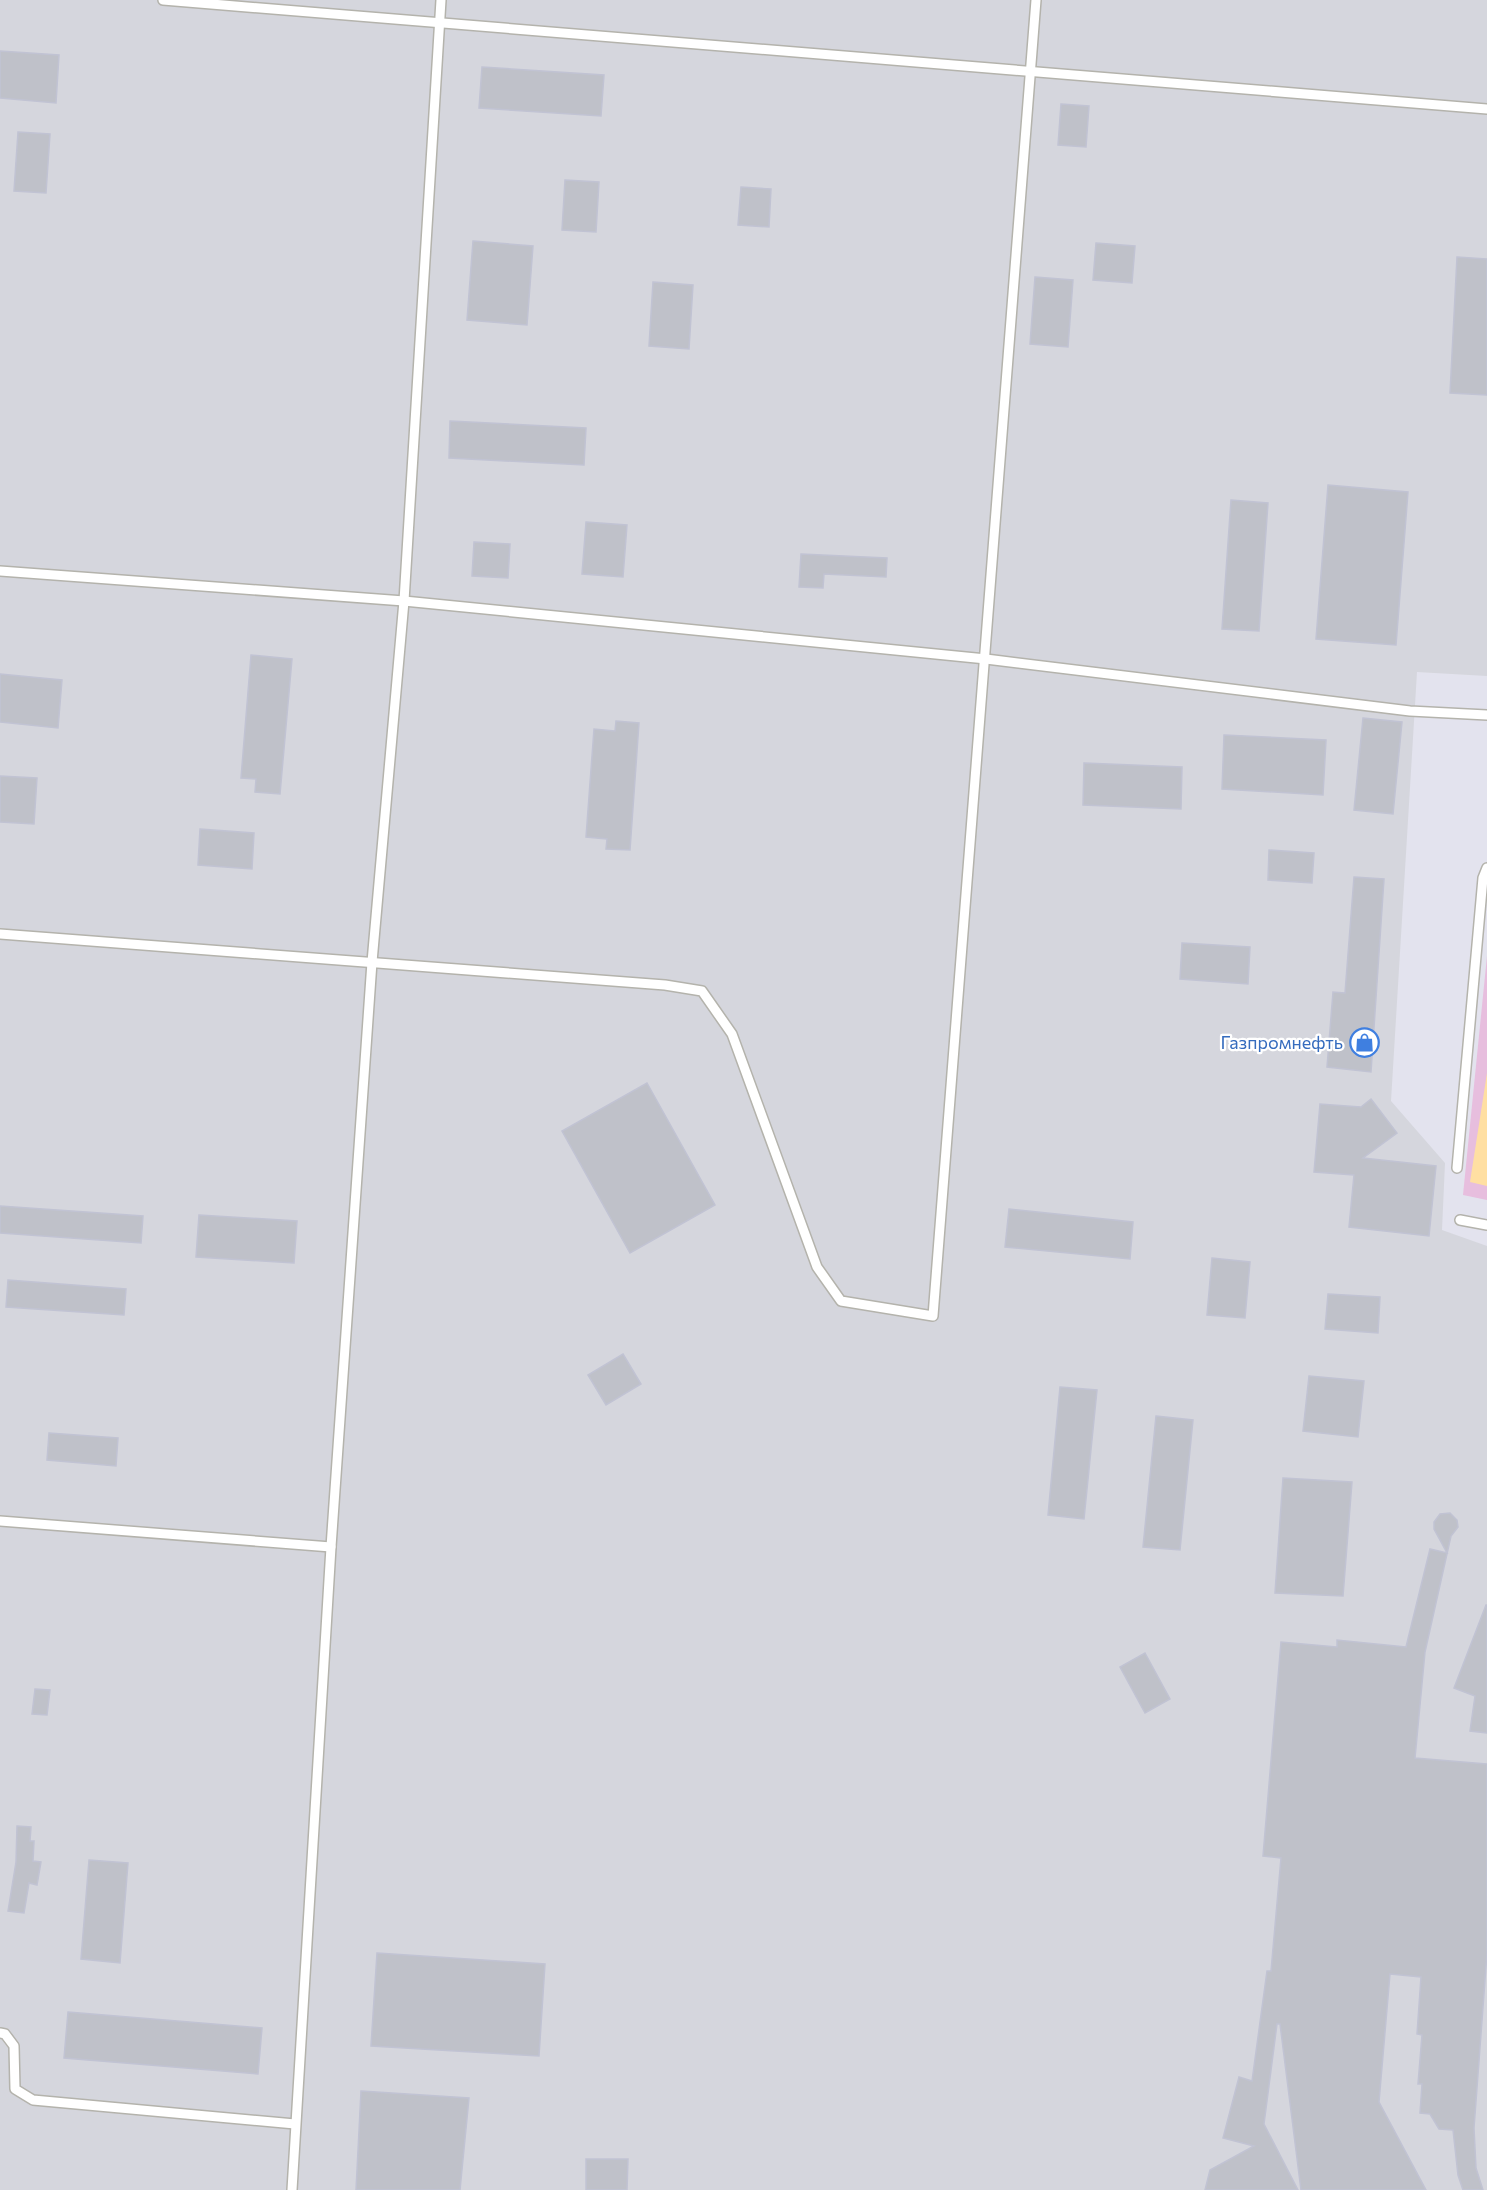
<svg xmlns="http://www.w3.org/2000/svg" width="1487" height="2190" font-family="Commissioner,sans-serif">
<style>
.industrial{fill:#d5d6dd}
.green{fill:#e7bede}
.water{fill:#ffdfa2}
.building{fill:#bfc1c9;stroke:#c1c3d3;stroke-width:1.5}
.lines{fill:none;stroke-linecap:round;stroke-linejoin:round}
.lane-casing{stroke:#b4b3ac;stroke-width:12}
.lane{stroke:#fff;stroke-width:9}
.labels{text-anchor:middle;stroke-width:4.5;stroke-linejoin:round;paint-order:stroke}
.shop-label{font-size:18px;fill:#366cbe;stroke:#fff;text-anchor:end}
</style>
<rect width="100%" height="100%" fill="#e3e3ee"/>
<path class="industrial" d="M 0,0 L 1487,0 L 1487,676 L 1417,672 L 1391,1101 L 1445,1163 L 1442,1230 L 1487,1246 L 1487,2190 L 0,2190 Z"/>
<path class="green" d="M 1487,956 L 1487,1200 L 1463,1195 Z"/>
<path class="water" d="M 1487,1073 L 1487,1186 L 1470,1182 Z"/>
<g class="building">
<path d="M 0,51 L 59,55 L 56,103 L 0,98 Z"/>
<path d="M 482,67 L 604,75 L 601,116 L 479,108 Z"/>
<path d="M 1061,104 L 1089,106 L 1086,147 L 1058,145 Z"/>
<path d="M 18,132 L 50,134 L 46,193 L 14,191 Z"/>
<path d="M 565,180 L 599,182 L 596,232 L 562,230 Z"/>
<path d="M 741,187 L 771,189 L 769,227 L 738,225 Z"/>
<path d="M 473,241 L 533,246 L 527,325 L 467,320 Z"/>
<path d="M 1096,243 L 1135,246 L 1132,283 L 1093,280 Z"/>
<path d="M 1457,257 L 1487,259 L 1487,395 L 1450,393 Z"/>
<path d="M 1035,277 L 1073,280 L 1068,347 L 1030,344 Z"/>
<path d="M 653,282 L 693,285 L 689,349 L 649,346 Z"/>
<path d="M 450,421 L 586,428 L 584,465 L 449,458 Z"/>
<path d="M 1328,485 L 1408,492 L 1396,645 L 1316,639 Z"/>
<path d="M 1231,500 L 1268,503 L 1259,631 L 1222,629 Z"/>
<path d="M 586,522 L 627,525 L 623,577 L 582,574 Z"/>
<path d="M 474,542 L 510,544 L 508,578 L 472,576 Z"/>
<path d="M 801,554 L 887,558 L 886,577 L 824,574 L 823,588 L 799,587 Z"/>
<path d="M 251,655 L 292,659 L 280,794 L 255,792 L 256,779 L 241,778 Z"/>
<path d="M 0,674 L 62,680 L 58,728 L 0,722 Z"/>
<path d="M 1363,718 L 1402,722 L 1393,814 L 1354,810 Z"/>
<path d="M 616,721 L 639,723 L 630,850 L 606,849 L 607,839 L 586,837 L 594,729 L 615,731 Z"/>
<path d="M 1224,735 L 1326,740 L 1323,795 L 1222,789 Z"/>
<path d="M 1084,763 L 1182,767 L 1181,809 L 1083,805 Z"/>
<path d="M 0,776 L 37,778 L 34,824 L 0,822 Z"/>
<path d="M 200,829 L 254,833 L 252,869 L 198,865 Z"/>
<path d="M 1269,850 L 1314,853 L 1312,883 L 1268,880 Z"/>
<path d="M 1354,877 L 1384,879 L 1371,1072 L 1327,1067 L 1333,992 L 1345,993 Z"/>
<path d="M 1182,943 L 1250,947 L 1248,984 L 1180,979 Z"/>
<path d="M 647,1083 L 715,1205 L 630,1253 L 562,1131 Z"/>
<path d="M 1371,1099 L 1397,1133 L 1363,1158 L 1436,1166 L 1429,1236 L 1349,1227 L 1354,1175 L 1314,1172 L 1320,1104 L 1361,1107 Z"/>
<path d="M 0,1206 L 143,1216 L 141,1243 L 0,1233 Z"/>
<path d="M 1009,1209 L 1133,1222 L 1130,1259 L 1005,1247 Z"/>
<path d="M 199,1215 L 297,1221 L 294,1263 L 196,1257 Z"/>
<path d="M 1212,1258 L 1250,1262 L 1245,1318 L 1207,1315 Z"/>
<path d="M 8,1280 L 126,1289 L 124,1315 L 6,1307 Z"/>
<path d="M 1328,1294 L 1380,1297 L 1378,1333 L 1325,1329 Z"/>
<path d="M 623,1354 L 641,1384 L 606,1405 L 588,1375 Z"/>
<path d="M 1309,1376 L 1364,1381 L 1358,1437 L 1303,1431 Z"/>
<path d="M 1060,1387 L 1097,1390 L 1084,1519 L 1048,1515 Z"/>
<path d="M 1156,1416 L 1193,1420 L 1180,1550 L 1143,1547 Z"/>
<path d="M 49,1433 L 118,1438 L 116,1466 L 47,1460 Z"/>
<path d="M 1283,1478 L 1352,1482 L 1343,1596 L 1275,1593 Z"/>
<path d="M 1450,1513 L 1457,1520 L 1458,1527 L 1451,1536 L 1425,1652 L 1415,1758 L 1487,1764 L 1487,1953 L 1474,2128 L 1476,2168 L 1483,2190 L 1463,2190 L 1458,2175 L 1453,2130 L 1439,2129 L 1430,2114 L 1420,2113 L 1422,2084 L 1418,2084 L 1422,2035 L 1417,2034 L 1421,1977 L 1390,1974 L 1379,2102 L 1426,2190 L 1301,2190 L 1280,2024 L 1277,2024 L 1264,2124 L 1298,2190 L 1205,2190 L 1210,2170 L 1254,2146 L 1223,2138 L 1239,2077 L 1252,2081 L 1267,1971 L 1271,1971 L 1281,1858 L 1263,1856 L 1281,1642 L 1337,1647 L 1337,1640 L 1406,1647 L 1430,1549 L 1447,1553 L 1434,1529 L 1434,1522 L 1440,1514 Z"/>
<path d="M 1486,1605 L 1487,1605 L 1487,1733 L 1470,1731 L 1475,1696 L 1454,1688 Z"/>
<path d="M 1145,1653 L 1170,1699 L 1145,1713 L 1120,1667 Z"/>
<path d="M 35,1689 L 50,1690 L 47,1715 L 32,1714 Z"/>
<path d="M 17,1826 L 31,1827 L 30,1841 L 34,1841 L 33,1861 L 41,1862 L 37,1885 L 29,1883 L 24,1913 L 8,1911 L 16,1862 Z"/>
<path d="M 89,1860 L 128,1863 L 120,1963 L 81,1959 Z"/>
<path d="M 377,1953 L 545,1964 L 539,2056 L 371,2046 Z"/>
<path d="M 68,2012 L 262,2028 L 258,2074 L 64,2058 Z"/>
<path d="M 361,2091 L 469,2098 L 460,2190 L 356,2190 Z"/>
<path d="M 586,2159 L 628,2159 L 627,2190 L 586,2190 Z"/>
</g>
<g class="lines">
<defs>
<g id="lane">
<path d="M 163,0 L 1487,109"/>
<path d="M 0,571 L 404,601 L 986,659 L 1410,711 L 1487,715"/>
<path d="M 0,934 L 665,985 L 702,991 L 732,1034 L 817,1267 L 841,1301 L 933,1316 L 1036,0"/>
<path d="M 1457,1168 L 1483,878 L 1487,868"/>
<path d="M 1460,1220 L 1487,1225"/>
<path d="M 0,1521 L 331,1547"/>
<path d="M 0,2033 L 5,2034 L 14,2046 L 15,2089 L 33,2100 L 295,2124"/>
<path d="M 292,2190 L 331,1547 L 372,962 L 404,601 L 441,0"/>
</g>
</defs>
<use href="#lane" class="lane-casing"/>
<use href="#lane" class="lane"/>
</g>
<defs>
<symbol id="shop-ring" viewBox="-11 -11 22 22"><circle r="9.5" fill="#fff" stroke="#3f7fe0" stroke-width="1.5"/><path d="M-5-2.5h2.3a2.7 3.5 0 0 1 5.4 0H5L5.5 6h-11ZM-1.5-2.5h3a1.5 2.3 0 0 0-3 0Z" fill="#3f7fe0"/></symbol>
</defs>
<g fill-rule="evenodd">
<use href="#shop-ring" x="1348" y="1026" width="33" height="33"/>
</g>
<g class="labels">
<g class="shop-label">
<text x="1343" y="1049">Газпромнефть</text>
</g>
</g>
</svg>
